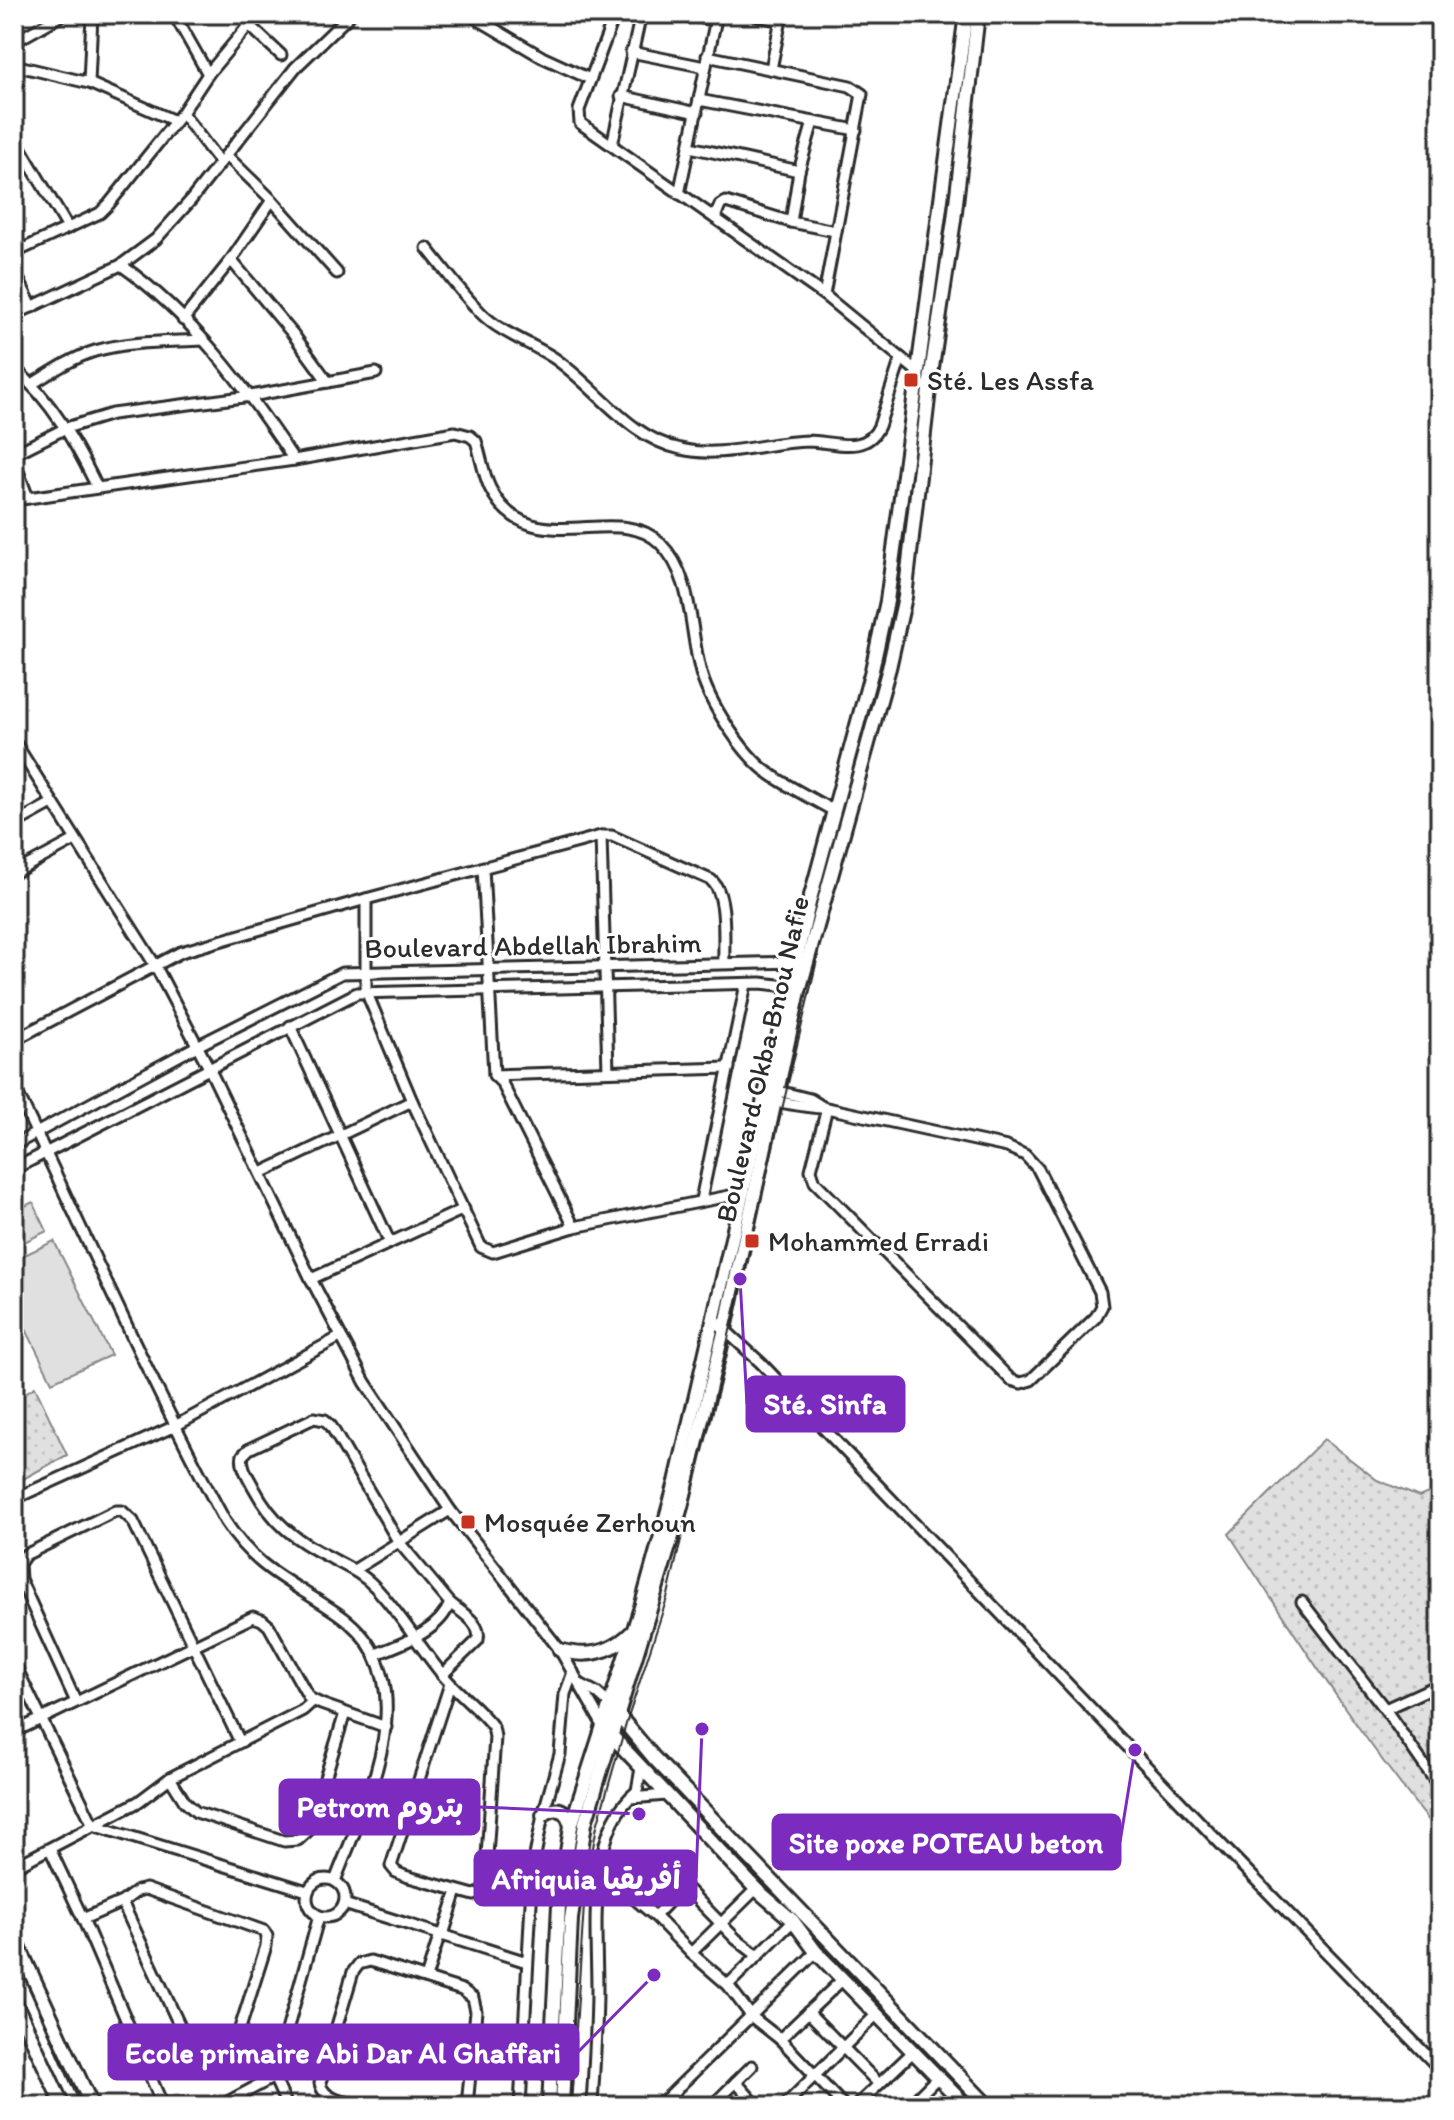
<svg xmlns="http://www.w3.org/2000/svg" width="1454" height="2120" font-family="Itim,'Playpen Sans Arabic',sans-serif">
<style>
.green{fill:url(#green-dots);stroke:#868686;stroke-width:2}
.pitch{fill:#e0e0e0;stroke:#868686;stroke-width:2}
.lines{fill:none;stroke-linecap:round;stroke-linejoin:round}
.minor-casing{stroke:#2b2b2b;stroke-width:15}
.major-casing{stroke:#2b2b2b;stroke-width:18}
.minor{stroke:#fff;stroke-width:9}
.major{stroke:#fff;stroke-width:12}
.tram{stroke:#2b2b2b;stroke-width:2}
.poi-dot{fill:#c8321e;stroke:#fff;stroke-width:3}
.labels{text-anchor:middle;stroke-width:6;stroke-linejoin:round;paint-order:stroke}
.poi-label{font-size:28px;fill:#2b2b2b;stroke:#fff;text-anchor:start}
.street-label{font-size:28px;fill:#2b2b2b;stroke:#fff}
.leader{fill:none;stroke:#7b2cbf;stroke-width:3}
.callout-dot{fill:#7b2cbf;stroke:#fff;stroke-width:3}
.callout{fill:#7b2cbf;stroke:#7b2cbf;stroke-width:3}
.callout-label{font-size:30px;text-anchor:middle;font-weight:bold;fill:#fff}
</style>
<defs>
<pattern id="green-dots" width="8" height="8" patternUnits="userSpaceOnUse" patternTransform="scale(2)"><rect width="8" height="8" fill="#e0e0e0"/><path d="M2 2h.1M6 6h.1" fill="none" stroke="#c0c0c0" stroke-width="1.8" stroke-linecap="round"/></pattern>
</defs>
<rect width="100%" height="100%" fill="#fff"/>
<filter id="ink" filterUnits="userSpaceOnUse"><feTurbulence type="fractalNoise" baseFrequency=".0125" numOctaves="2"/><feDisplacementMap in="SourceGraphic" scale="16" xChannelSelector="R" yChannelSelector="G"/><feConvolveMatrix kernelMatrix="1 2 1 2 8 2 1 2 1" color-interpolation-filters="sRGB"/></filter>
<g filter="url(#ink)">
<g class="green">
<path d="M 35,1387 L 67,1455 L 14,1484 L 14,1400 Z"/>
<path d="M 1324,1439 L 1377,1480 L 1419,1497 L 1440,1488 L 1440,1834 C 1362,1740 1296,1636 1229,1534 Z"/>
</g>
<g class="pitch">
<path d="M 33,1202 L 47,1231 L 14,1247 L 14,1211 Z"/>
<path d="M 54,1241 L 111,1355 L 52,1382 L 14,1305 L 14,1260 Z"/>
</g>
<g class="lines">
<defs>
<g id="minor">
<path d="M 174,14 L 208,74"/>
<path d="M 469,14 L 542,57 L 590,79"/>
<path d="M 615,14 L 579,110 L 580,123 L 824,295 L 918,372"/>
<path d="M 686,14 L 715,21"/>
<path d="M 750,14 L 781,21"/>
<path d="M 249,25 L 281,55"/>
<path d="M 14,42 L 64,14"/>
<path d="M 631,52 L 705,67"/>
<path d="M 707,56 L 850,86 L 862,94 L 824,295"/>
<path d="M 14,65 L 89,83 L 175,121"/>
<path d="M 771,69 L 782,14"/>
<path d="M 89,83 L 92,14"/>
<path d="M 621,96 L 697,113"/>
<path d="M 699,100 L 856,130"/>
<path d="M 182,113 L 220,163"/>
<path d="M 14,137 L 68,228"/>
<path d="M 612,145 L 641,14"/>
<path d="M 690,147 L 799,171"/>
<path d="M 226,155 L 272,200 L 337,273"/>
<path d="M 679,194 L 717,14"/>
<path d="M 715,218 L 720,205 L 726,202 L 791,222 L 835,231"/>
<path d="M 791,222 L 799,171 L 813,122"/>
<path d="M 427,248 C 445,270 462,294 482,314 C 501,333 531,343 554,358 C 597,387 628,438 681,449 C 722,459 766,442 808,441 C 832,441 866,456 879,426 L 901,358"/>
<path d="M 14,253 L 100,213 L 109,204 L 182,113 L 208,74 L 258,14"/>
<path d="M 231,260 L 293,334 L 328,382"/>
<path d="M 121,265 C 192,315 246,388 294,460"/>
<path d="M 14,270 L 32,307"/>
<path d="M 14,315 L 121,265 L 156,239 L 191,200 L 295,68 L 351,14"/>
<path d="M 183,320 L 231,260 L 272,200"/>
<path d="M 14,368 C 52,401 75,442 97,487"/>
<path d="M 32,384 C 52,372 72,358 95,351 C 129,341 168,342 203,340"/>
<path d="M 14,454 L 66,428 L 112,414 L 251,396 L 376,373"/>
<path d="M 14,460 L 28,498"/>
<path d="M 14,500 L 294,460 L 455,432 L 470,436 L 476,441 C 481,456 483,473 490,488 C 528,565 617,500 660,543 C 693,576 689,626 700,669 C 707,700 743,756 770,774 C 790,788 813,799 834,811"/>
<path d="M 14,741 L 155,965 L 209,1068 L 311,1279 L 365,1382 L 450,1510 L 560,1650 L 602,1724"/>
<path d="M 14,824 L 52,803"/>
<path d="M 601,836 L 608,1071"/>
<path d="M 483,867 L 494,1075 L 502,1083 L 574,1227"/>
<path d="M 14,873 L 75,840"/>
<path d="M 366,899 L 366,991 L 412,1101 L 481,1247 L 493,1252 L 574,1227 L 744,1193"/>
<path d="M 290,1026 L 390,1243"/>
<path d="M 14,1040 L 181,952 L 366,899 L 601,836 L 612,836 L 711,880 C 728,894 723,940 724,962"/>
<path d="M 494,1075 L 729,1068"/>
<path d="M 14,1086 C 84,1231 148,1379 225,1521 C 256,1570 292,1582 337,1613 C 432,1677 366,1800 335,1881"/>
<path d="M 774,1090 L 810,1099 L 823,1107"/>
<path d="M 771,1100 C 790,1104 807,1108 827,1108 L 1007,1147 L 1025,1155 L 1038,1169 L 1100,1292 L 1102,1306 L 1096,1317 L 1031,1380 L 1021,1383 L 1011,1380 L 815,1182 L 811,1170 L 827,1108"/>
<path d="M 14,1145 L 197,1046 L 342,973 L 799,962"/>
<path d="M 14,1169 L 357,993 L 761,983 L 795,987"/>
<path d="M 261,1173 L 412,1101"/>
<path d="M 701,1200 L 746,984"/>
<path d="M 311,1279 L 464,1209"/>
<path d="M 714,1320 L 761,1363 L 1213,1836 L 1440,2069"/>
<path d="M 14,1499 L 175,1426 L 340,1337"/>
<path d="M 354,1570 L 450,1510"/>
<path d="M 1302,1602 L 1385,1709 L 1440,1788"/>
<path d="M 376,1654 C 403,1643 439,1632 450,1603 L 398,1541 L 331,1426 L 325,1420 L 314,1418 L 249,1449 L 243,1455 C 240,1466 249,1478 254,1488 C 272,1522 295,1540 329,1557 C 345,1566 362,1573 375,1587 C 400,1613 419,1646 442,1674 C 457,1693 478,1707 493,1727 L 495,1737 L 485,1886 L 480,1893 L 474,1895 L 405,1876 L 396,1872 L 391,1866 L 450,1684"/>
<path d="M 14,1663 L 93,1825 L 307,1891"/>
<path d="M 442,1675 L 478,1640 C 482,1623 462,1613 450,1603"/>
<path d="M 582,1685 L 597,1693 L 609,1704"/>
<path d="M 76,1702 L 20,1579 L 19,1564 L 25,1555 L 115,1511 L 122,1511 L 133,1521 L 240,1742"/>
<path d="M 1385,1709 L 1440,1684"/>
<path d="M 14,1732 L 253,1617 L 262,1620 L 269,1626 L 309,1698 L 321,1704 L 386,1727"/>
<path d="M 170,1778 L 185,1802 L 196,1812 L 284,1841 L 298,1840 L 309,1830 L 345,1713"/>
<path d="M 631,1798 L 666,1795"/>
<path d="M 50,1849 L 83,1919 L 163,2106"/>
<path d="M 14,1867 L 138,1802 L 170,1778 L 303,1710 L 313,1701"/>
<path d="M 599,1878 L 631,1896 L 655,1916 L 691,1953 L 728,1985 L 752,2017 L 780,2039 L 844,2106"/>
<circle cx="326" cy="1898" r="19"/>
<path d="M 344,1904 L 527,1962"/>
<path d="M 655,1916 L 677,1893 L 688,1890 L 736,1939 L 758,1956"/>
<path d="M 83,1919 L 122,1902 L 137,1891 L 146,1889 L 264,1931 L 267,1936 L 266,1946 L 236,2041 L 216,2059 L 201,2060 L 190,2048 L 122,1902"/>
<path d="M 443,1935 L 457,1891"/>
<path d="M 691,1953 L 756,1889"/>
<path d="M 426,1978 L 440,1934"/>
<path d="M 728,1985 L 793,1921"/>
<path d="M 808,2012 L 879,2084"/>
<path d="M 780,2039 L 843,1979"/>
<path d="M 274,2077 L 287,2106"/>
<path d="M 736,2082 L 757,2106"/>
<path d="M 220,2106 L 274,2077 L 319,1916"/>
<path d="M 375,2106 C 357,2103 324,2104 320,2083 L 353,1972 L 359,1964 L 370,1961 L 462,1990 L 473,1998 L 476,2011 L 467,2106"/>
<path d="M 520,2106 L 533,1866 L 543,1815 L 560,1754 L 565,1694 L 573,1672"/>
<path d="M 592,2106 C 594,2067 597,2028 597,1989 C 597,1930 586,1832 637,1791 L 641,1768"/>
<path d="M 659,2106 L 816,1952"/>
<path d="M 712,2106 L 752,2066"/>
<path d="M 784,2106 L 877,2014"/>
<path d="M 856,2106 L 914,2051"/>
<path d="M 909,2106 L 938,2077"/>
</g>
<g id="major">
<path d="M 560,1650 C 586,1658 611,1653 631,1633"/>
<path d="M 614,1710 L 654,1758 L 988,2106"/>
<path d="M 609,1733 L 756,1889 L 793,1921 L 816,1952 L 966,2106"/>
<path d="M 543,1815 C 557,1805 567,1809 571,1826"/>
<path d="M 14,1936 L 92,2106"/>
<path d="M 14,2000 L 63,2106"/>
<path d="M 549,2106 L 559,1905 L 571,1826 L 642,1604 L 676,1482 L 809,903 L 872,670 L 887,601 L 966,14"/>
<path d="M 562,2106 L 571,1919 L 585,1823 L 681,1507 L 725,1329 L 799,991 L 889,668 L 905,597 L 930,381 L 954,220 L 978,14"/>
</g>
</defs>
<use href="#minor" class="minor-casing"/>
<use href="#major" class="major-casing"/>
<use href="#minor" class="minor"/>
<use href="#major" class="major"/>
<g class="tram">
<path d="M 14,1954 L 81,2106"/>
<path d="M 571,2106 L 585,1890 L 597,1826 L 626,1724 L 668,1595 L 818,956"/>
</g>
</g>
</g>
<g class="poi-dot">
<rect x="903" y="372" width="16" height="16" rx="4"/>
<rect x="744" y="1233" width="16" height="16" rx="4"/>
<rect x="460" y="1514" width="16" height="16" rx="4"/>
</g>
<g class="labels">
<g class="poi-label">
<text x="927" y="390">Sté. Les Assfa</text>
<text x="768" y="1251">Mohammed Erradi</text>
<text x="484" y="1532">Mosquée Zerhoun</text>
</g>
<g class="street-label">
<text transform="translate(533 945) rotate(-1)" y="10">Boulevard Abdellah Ibrahim</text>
<text transform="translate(762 1059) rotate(-77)" y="10">Boulevard Okba Bnou Nafie</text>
</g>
</g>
<path class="leader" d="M740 1279L747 1404M639 1814L479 1807M1135 1750L1120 1842M702 1729L696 1878M654 1975L578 2052"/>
<g class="callout-dot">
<circle cx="740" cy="1279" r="8"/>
<circle cx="639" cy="1814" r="8"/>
<circle cx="1135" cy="1750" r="8"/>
<circle cx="702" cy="1729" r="8"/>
<circle cx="654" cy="1975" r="8"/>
</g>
<g class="callout">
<rect x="747" y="1377" width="157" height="54" rx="8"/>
<rect x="280" y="1780" width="199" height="54" rx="8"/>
<rect x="773" y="1815" width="347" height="54" rx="8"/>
<rect x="475" y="1851" width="221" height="54" rx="8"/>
<rect x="109" y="2025" width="469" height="54" rx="8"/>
</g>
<g class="callout-label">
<text x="825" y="1414">Sté. Sinfa</text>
<text x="380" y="1817">Petrom بتروم</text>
<text x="946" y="1853">Site poxe POTEAU beton</text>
<text x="586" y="1889">Afriquia أفريقيا</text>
<text x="343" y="2063">Ecole primaire Abi Dar Al Ghaffari</text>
</g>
<rect width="1454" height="2120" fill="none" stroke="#fff" stroke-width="48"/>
<rect x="24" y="24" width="1406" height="2072" fill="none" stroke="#2b2b2b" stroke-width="3" filter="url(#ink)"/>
</svg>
